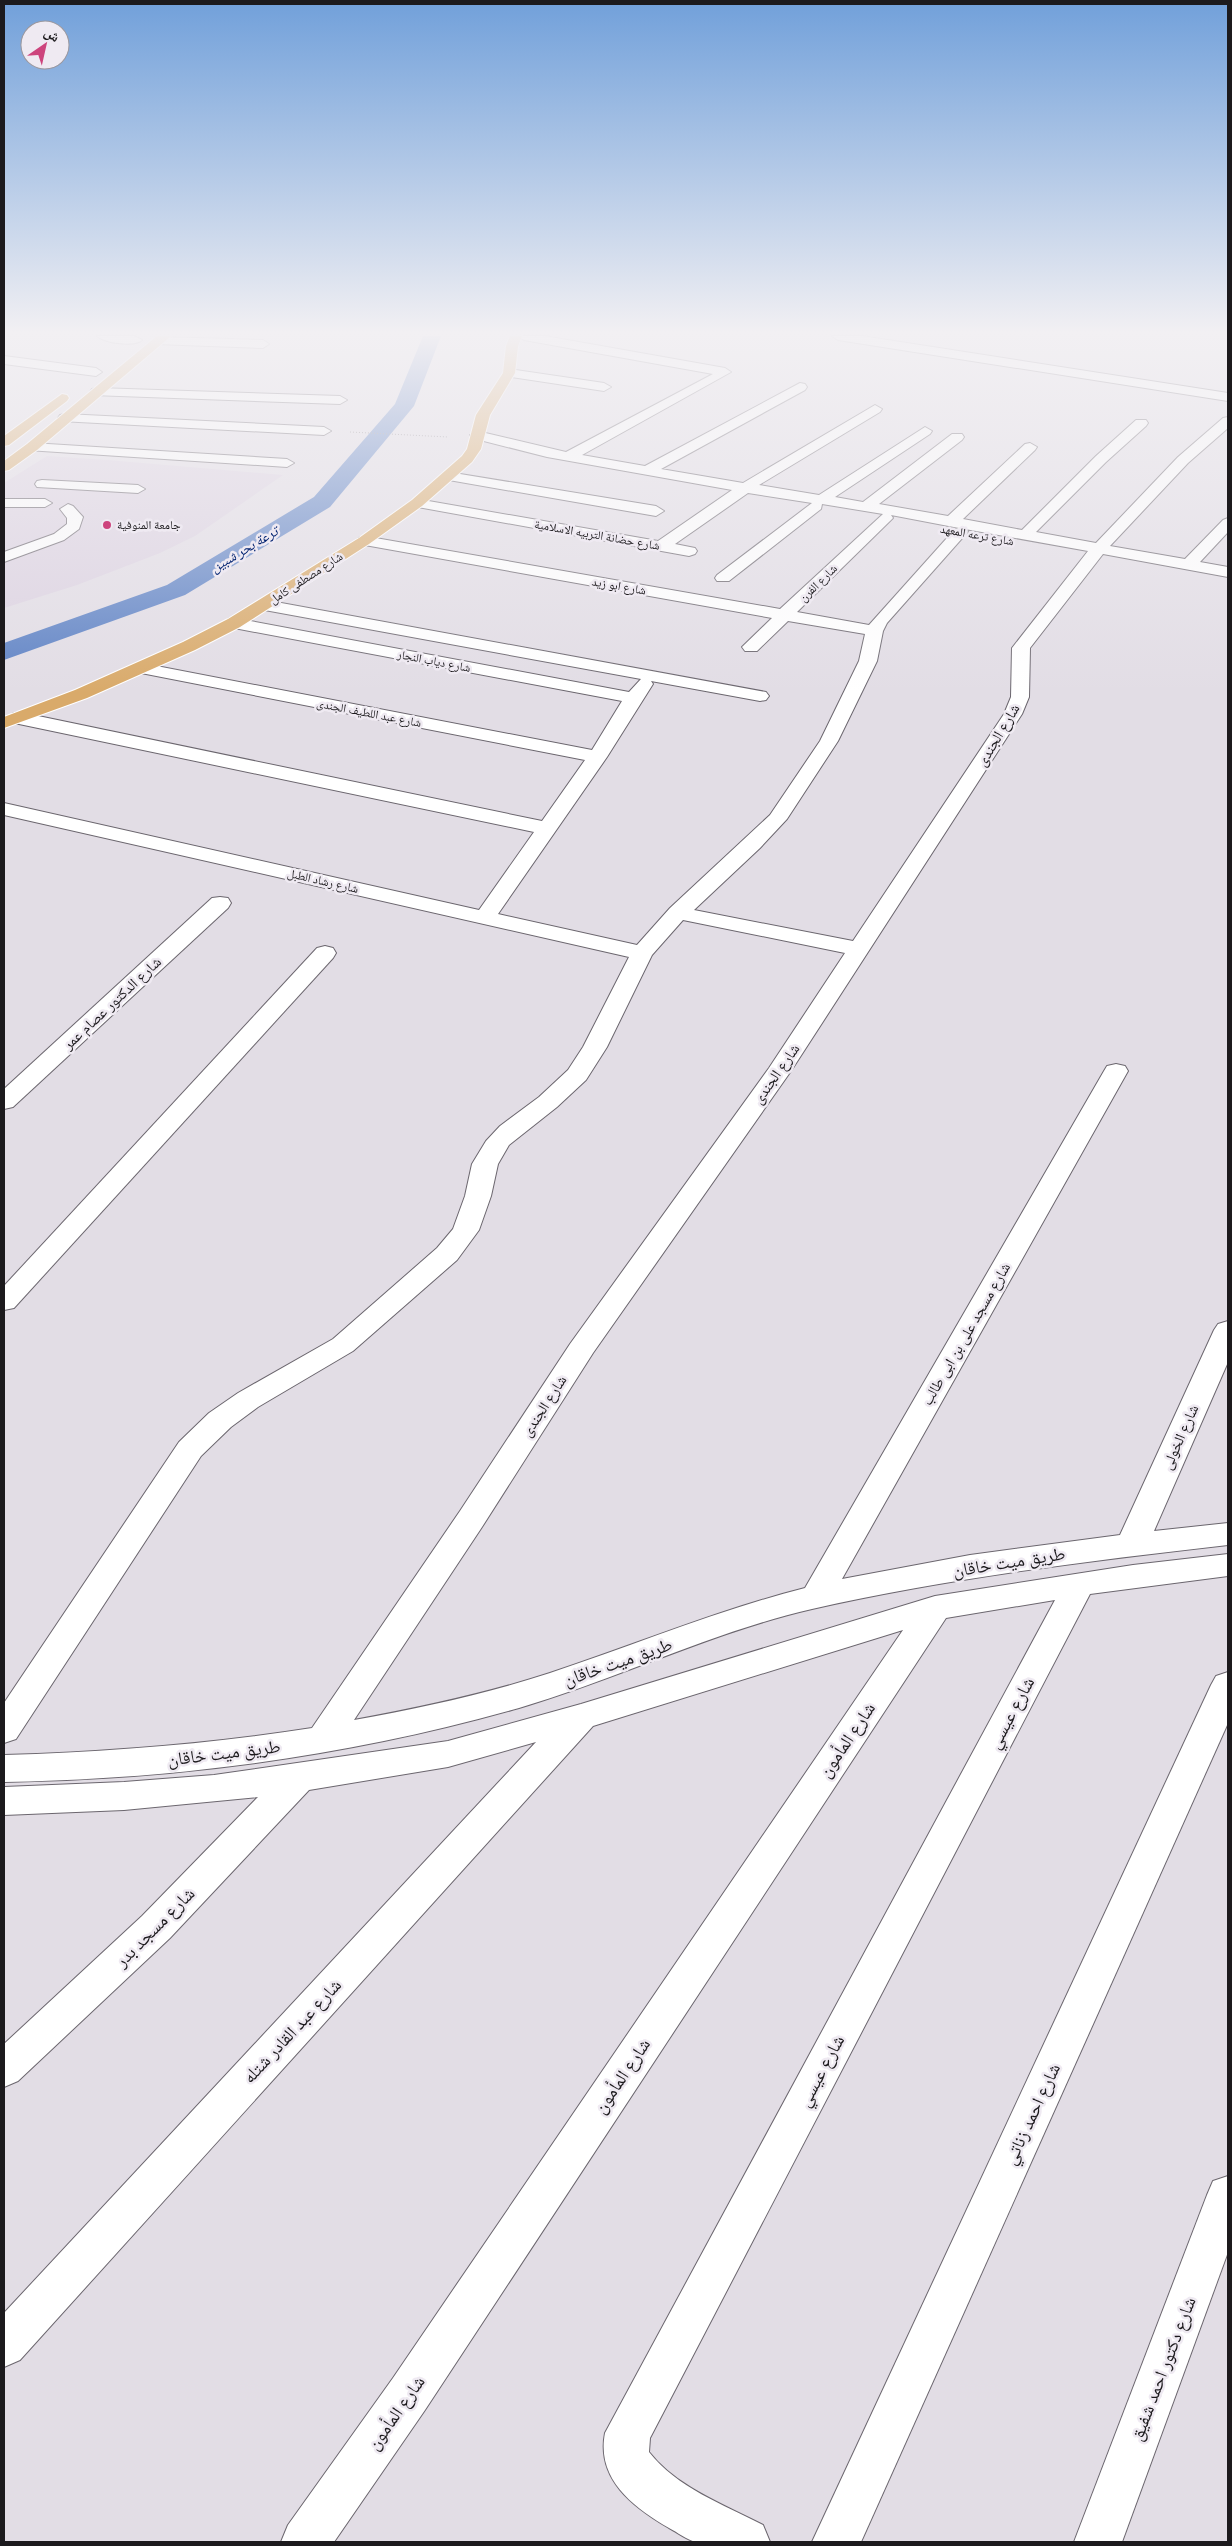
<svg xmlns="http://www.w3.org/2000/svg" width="1232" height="2546" font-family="Karla,'Noto Naskh Arabic',sans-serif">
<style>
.built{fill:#dcd2e1}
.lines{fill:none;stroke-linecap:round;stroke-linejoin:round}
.canal{fill:#5f83c5;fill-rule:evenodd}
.minor-casing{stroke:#6b666e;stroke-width:2}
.major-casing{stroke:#fff;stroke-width:2}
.path{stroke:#8b878d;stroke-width:1;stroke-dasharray:1 2;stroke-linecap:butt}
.minor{fill:#fff;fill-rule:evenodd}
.major{fill:#d9aa6a;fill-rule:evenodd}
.poi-dot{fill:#cd447d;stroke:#efeaf2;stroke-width:2}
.labels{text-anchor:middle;stroke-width:5;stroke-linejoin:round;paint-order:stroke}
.far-poi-label{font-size:12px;fill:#1c1a1d;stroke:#efeaf2;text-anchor:start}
.far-street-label{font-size:12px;fill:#1c1a1d;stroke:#efeaf2}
.far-water-label{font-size:14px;font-style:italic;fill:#002270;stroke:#efeaf2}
.street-label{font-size:15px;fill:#1c1a1d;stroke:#efeaf2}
.near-street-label{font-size:18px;fill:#1c1a1d;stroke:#efeaf2}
</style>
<rect width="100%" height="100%" fill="#e2dde5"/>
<path class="built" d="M 47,456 L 107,460 L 283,475 L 195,536 L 160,553 L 77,585 L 4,608 L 4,483 Z"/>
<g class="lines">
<path class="canal" d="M 423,336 L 441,336 L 414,406 L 330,507 L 185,595 L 4,660 L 4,643 L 167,585 L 314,497 L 395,404 Z"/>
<defs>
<g id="minor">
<path d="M 97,336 L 134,336 L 142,340 C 135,347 104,343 97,336 Z"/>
<path d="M 518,336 L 545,336 L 725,368 L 731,372 L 582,455 L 645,466 L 800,383 L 805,384 L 807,387 L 805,390 L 661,469 L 743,483 L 875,405 L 882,409 L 880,412 L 759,485 L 819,495 L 925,427 L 932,431 L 930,434 L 835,497 L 863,502 L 952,434 L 962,434 L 964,437 L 962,440 L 879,504 L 948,516 L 1025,444 L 1030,443 L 1037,447 L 1035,450 L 963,519 L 1022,530 L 1096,456 L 1136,420 L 1146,420 L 1148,423 L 1146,426 L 1106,462 L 1036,532 L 1096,543 L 1178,457 L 1223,418 L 1228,417 L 1228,428 L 1188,463 L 1110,546 L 1185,559 L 1223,520 L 1228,518 L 1228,532 L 1200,562 L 1228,567 L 1228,577 L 1103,554 L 1030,648 L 1029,697 L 1022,714 L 791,1071 L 593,1353 L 482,1527 L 354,1720 C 420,1708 486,1694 550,1673 C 635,1645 718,1610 805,1588 L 1104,1071 L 1107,1066 L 1116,1064 L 1125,1066 L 1128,1071 L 842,1579 L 970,1555 L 1120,1535 L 1214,1330 L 1218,1324 L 1228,1321 L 1228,1362 L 1154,1531 L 1228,1523 L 1228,1545 C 1088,1561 949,1578 812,1609 C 712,1632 618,1679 519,1708 C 351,1756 178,1779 4,1782 L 4,1755 C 108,1752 210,1744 312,1728 L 460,1511 L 570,1344 L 769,1068 L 845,953 L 683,920 L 652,955 L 607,1047 L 586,1080 L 557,1107 L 509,1145 L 498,1164 L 491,1196 L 479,1230 L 457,1260 L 353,1351 L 258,1407 L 231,1427 L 201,1456 L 16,1739 L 4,1743 L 4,1703 L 179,1442 L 209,1413 L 238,1393 L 333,1339 L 437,1248 L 453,1229 L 465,1196 L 472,1164 L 486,1141 L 500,1126 L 539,1097 L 568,1070 L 583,1047 L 629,957 L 4,815 L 4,803 L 479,910 L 534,832 L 19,724 L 12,722 L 10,718 L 12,714 L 19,712 L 542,821 L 585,760 L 141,673 L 135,672 L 132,668 L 135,664 L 141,663 L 592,750 L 622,701 L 234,628 L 228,627 L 226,623 L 228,619 L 234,618 L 629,692 L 641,679 L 259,609 L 257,605 L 265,600 L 766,692 L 769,696 L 766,700 L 760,701 L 651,681 L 653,684 L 607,757 L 498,914 L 637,945 L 670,908 L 770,815 L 820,741 L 859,661 L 865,634 L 788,621 L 757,651 L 745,651 L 742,647 L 772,618 L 359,544 L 356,541 L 359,538 L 364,536 L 780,609 L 883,514 L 822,504 L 821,509 L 729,581 L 717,581 L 715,578 L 717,575 L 812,503 L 748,493 L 675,544 L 695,548 L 697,551 L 695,554 L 689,556 L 412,506 L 410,503 L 417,499 L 658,541 L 732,490 L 547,457 L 472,438 L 470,435 L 477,431 L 566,452 L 713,374 L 524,340 ZM 891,515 L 959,528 L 955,529 L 869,625 L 797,612 L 890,521 L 893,518 ZM 965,529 L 1088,551 L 1012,648 L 1011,697 L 1004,714 L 853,941 L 694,910 L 760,848 L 787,819 L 838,741 L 877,661 L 883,631 L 887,623 L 965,535 L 968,532 Z"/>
<path d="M 832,336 L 862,336 L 1228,393 L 1228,401 L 838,340 Z"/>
<path d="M 160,337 L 263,340 L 269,344 L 263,348 L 156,344 L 154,341 Z"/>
<path d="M 4,356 L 96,368 L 102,372 L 96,376 L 4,364 Z"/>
<path d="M 509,369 L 604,383 L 611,387 L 604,391 L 504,376 L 503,373 L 504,370 Z"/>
<path d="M 97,388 L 340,396 L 347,400 L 340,404 L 92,395 L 90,392 L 92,389 Z"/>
<path d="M 65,414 L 324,427 L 331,431 L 324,435 L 60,421 L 58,418 L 60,415 Z"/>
<path d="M 32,443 L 287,459 L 294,463 L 287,467 L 27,450 L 25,447 Z"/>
<path d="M 448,472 L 656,506 L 664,511 L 656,516 L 443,479 L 441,476 L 443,473 Z"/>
<path d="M 42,480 L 138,485 L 145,489 L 138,493 L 37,487 L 35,484 L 37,481 Z"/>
<path d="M 4,499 L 45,499 L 52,503 L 45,507 L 4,507 Z"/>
<path d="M 68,504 L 73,506 L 83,517 L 79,529 L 64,540 L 4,562 L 4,552 L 54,534 L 67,524 L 67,518 L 60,509 Z"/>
<path d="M 220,897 L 228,898 L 231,903 L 228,908 L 13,1107 L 4,1109 L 4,1089 L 212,898 Z"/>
<path d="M 325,946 L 333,948 L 336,953 L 333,958 L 14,1308 L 4,1310 L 4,1286 L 317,948 Z"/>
<path d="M 1228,1554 L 1228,1576 L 1090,1594 L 650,2438 L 649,2452 C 676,2487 724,2505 763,2525 L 770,2542 C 751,2542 713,2546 696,2542 C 687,2540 677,2532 669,2528 C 633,2507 596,2479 605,2433 L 1055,1600 L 946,1618 L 425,2410 L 334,2542 L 281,2542 L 288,2525 L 393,2378 L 903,1630 L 593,1726 L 20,2360 L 4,2367 L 4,2313 L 536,1742 L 448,1767 L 309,1790 L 170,1938 L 18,2081 L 4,2087 L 4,2044 L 142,1916 L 258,1797 L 124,1810 L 4,1815 L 4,1787 L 124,1782 L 214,1775 L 448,1741 L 581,1704 L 935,1596 L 1133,1565 Z"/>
<path d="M 1228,1672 L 1228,1723 L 861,2542 L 812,2542 L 1211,1685 L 1216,1676 Z"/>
<path d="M 1228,2176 L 1228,2252 L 1122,2542 L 1074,2542 L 1207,2195 L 1213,2181 Z"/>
</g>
<g id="major">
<path d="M 157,336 L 171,336 L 37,450 L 9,470 L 4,471 L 4,461 L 27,444 Z"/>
<path d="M 510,336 L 522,336 L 518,346 L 515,373 L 490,415 L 481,449 L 472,462 L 422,506 L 369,544 L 240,627 L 195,650 L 87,698 L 4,728 L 4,717 L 75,690 L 183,642 L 228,619 L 359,538 L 412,500 L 462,456 L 467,449 L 476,415 L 503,373 L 506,346 Z"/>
<path d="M 62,394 L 67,395 L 69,398 L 67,401 L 9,445 L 4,446 L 4,436 Z"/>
</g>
</defs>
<use href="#minor" class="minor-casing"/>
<use href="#major" class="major-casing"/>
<path class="path" d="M 350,432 L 448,437"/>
<use href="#minor" class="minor"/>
<use href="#major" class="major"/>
</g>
<linearGradient id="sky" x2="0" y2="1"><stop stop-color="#71a0da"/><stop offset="0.48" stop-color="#f2f0f3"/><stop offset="1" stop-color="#f2f0f3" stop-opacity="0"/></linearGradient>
<rect width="1232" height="693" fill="url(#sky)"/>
<circle class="poi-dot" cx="107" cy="525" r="5"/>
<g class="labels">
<g class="far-poi-label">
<text x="117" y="529">جامعة المنوفية</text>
</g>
<g class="far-street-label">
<text transform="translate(597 535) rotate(10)" y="4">شارع حضانة التربيه الاسلامية</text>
<text transform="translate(977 535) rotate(10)" y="4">شارع ترعه المعهد</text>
<text transform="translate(306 578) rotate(-33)" y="4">شارع مصطفى كامل</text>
<text transform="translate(818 583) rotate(-44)" y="4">شارع الفرن</text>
<text transform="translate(619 586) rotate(10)" y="4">شارع ابو زيد</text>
<text transform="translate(434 661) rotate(11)" y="4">شارع دياب النجار</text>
<text transform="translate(369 713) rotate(11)" y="4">شارع عبد اللطيف الجندى</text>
<text transform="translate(323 881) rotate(13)" y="4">شارع رشاد الطبل</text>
</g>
<g class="far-water-label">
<text transform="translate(244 549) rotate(-31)" y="5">ترعة بحر شبين</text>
</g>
<g class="street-label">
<text transform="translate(998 735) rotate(-59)" y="5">شارع الجندى</text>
<text transform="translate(112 1003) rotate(-43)" y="5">شارع الدكتور عصام عمر</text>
<text transform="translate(776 1074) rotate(-55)" y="5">شارع الجندى</text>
<text transform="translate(966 1334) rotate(-60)" y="5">شارع مسجد على بن ابى طالب</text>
<text transform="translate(544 1406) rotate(-57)" y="5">شارع الجندى</text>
<text transform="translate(1180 1437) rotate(-66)" y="5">شارع الخولى</text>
</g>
<g class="near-street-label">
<text transform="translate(1009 1562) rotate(-9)" y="6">طريق ميت خاقان</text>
<text transform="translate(618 1662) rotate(-19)" y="6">طريق ميت خاقان</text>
<text transform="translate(1011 1713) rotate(-62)" y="6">شارع عيسي</text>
<text transform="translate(847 1740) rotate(-56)" y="6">شارع المأمون</text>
<text transform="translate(224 1753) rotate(-7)" y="6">طريق ميت خاقان</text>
<text transform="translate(155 1927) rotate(-45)" y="6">شارع مسجد بدر</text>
<text transform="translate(292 2031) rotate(-47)" y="6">شارع عبد القادر شتله</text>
<text transform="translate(821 2071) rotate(-62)" y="6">شارع عيسي</text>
<text transform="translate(622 2076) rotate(-56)" y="6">شارع المأمون</text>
<text transform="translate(1032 2114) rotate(-65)" y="6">شارع احمد زناتي</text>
<text transform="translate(1163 2369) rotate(-69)" y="6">شارع دكتور احمد شفيق</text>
<text transform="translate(396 2413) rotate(-55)" y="6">شارع المأمون</text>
</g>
</g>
<rect width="1232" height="2546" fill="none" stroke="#1c1a1d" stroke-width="10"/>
<g transform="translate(45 45) rotate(34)"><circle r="24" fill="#efeaf2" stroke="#9b979d"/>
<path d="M0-4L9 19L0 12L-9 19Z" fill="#cd447d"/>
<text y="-8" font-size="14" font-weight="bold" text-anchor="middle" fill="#1c1a1d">ش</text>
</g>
</svg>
